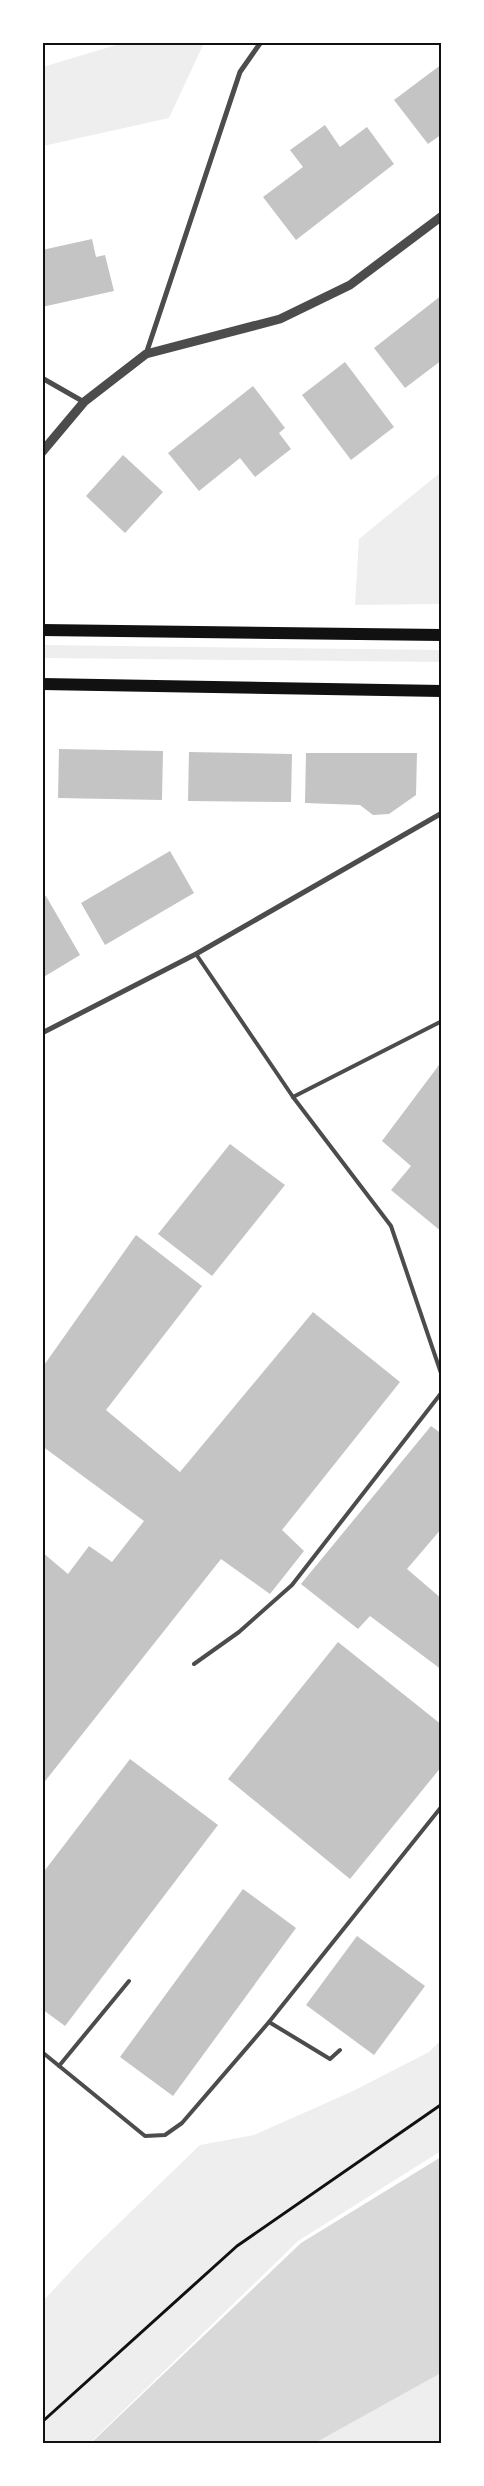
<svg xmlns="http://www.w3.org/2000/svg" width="484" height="2486" font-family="Lato,sans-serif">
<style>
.green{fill:#eee}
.water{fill:#d9d9d9}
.building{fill:#c4c4c4}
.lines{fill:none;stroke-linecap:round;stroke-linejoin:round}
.path{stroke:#111;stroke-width:3}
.service{stroke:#4c4c4c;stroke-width:4}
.minor{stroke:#4c4c4c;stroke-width:5}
.tertiary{stroke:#4c4c4c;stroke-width:9}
.primary{stroke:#111;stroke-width:12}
.neatline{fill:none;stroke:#111;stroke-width:2}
</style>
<rect width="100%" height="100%" fill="#fff"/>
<g class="green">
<path d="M 126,42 L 204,43 L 169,118 L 43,146 L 43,67 Z"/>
<path d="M 441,472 L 441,604 L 355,605 L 359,539 Z"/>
<path d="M 43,645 L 441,650 L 442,662 L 43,658 Z"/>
<path d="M 441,2040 L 441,2151 L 298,2241 L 90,2443 L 43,2443 L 42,2302 L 84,2257 L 200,2145 L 254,2135 L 351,2092 L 429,2052 Z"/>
<path d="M 441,2373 L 441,2443 L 315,2443 Z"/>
</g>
<path class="water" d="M 441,2157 L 441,2373 L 315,2443 L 91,2443 L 301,2243 Z"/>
<g class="building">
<path d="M 442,64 L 442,134 L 428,144 L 394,100 Z"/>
<path d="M 325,125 L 340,147 L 367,127 L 394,164 L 296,240 L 263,197 L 303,167 L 290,150 Z"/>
<path d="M 92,239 L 96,257 L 105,255 L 114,291 L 42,307 L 42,250 Z"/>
<path d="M 442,295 L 442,360 L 405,388 L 374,348 Z"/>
<path d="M 345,362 L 394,427 L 351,460 L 302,395 Z"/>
<path d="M 253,386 L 285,428 L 279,433 L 291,449 L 255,477 L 240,458 L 199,491 L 168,453 Z"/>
<path d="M 123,455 L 163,492 L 125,533 L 86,496 Z"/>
<path d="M 59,749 L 163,751 L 162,800 L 58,798 Z"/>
<path d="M 189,752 L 292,754 L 291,802 L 188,801 Z"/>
<path d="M 306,753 L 417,753 L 416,795 L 389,814 L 373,815 L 360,805 L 305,803 Z"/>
<path d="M 170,851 L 194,893 L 105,945 L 81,903 Z"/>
<path d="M 46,896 L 80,955 L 42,978 L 42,898 Z"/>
<path d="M 442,1061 L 442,1232 L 391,1190 L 411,1166 L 382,1141 Z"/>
<path d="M 230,1144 L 285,1185 L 212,1276 L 158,1234 Z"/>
<path d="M 136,1235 L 202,1286 L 106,1410 L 180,1472 L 313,1312 L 400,1382 L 282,1530 L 304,1551 L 270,1594 L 221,1559 L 42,1785 L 42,1552 L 68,1574 L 89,1546 L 112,1562 L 144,1521 L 42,1446 L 42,1368 Z"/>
<path d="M 431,1426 L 442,1434 L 442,1528 L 407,1569 L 442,1599 L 442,1670 L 370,1616 L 358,1629 L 301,1584 Z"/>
<path d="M 338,1642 L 442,1725 L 442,1766 L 350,1879 L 228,1779 Z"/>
<path d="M 130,1759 L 218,1825 L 65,2026 L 42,2009 L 42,1874 Z"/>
<path d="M 243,1889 L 296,1928 L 173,2096 L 120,2057 Z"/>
<path d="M 357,1936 L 425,1986 L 374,2055 L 306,2005 Z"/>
</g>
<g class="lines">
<path class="path" d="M 42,2422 L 237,2246 L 442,2104"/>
<g class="service">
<path d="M 196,954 L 293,1097 L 391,1226 L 442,1376"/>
<path d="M 293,1097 L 442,1021"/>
<path d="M 194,1664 L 239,1632 L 292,1585 L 442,1392"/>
<path d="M 269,2022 L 330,2059 L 340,2050"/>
<path d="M 42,2052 L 145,2136 L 165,2135 L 182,2123 L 269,2022 L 442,1806"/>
<path d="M 59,2066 L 129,1981"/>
</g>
<g class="minor">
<path d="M 146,354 L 240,72 L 261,42"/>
<path d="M 42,378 L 84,402"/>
<path d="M 42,1033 L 196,954 L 442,813"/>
</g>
<path class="tertiary" d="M 42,452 L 84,402 L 146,354 L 280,319 L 350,285 L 442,216"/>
<g class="primary">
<path d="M 42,630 L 442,635"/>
<path d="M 42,684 L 442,691"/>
</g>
</g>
<rect width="484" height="2486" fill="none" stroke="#ffffff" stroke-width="88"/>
<rect x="44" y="44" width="396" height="2398" class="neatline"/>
</svg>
